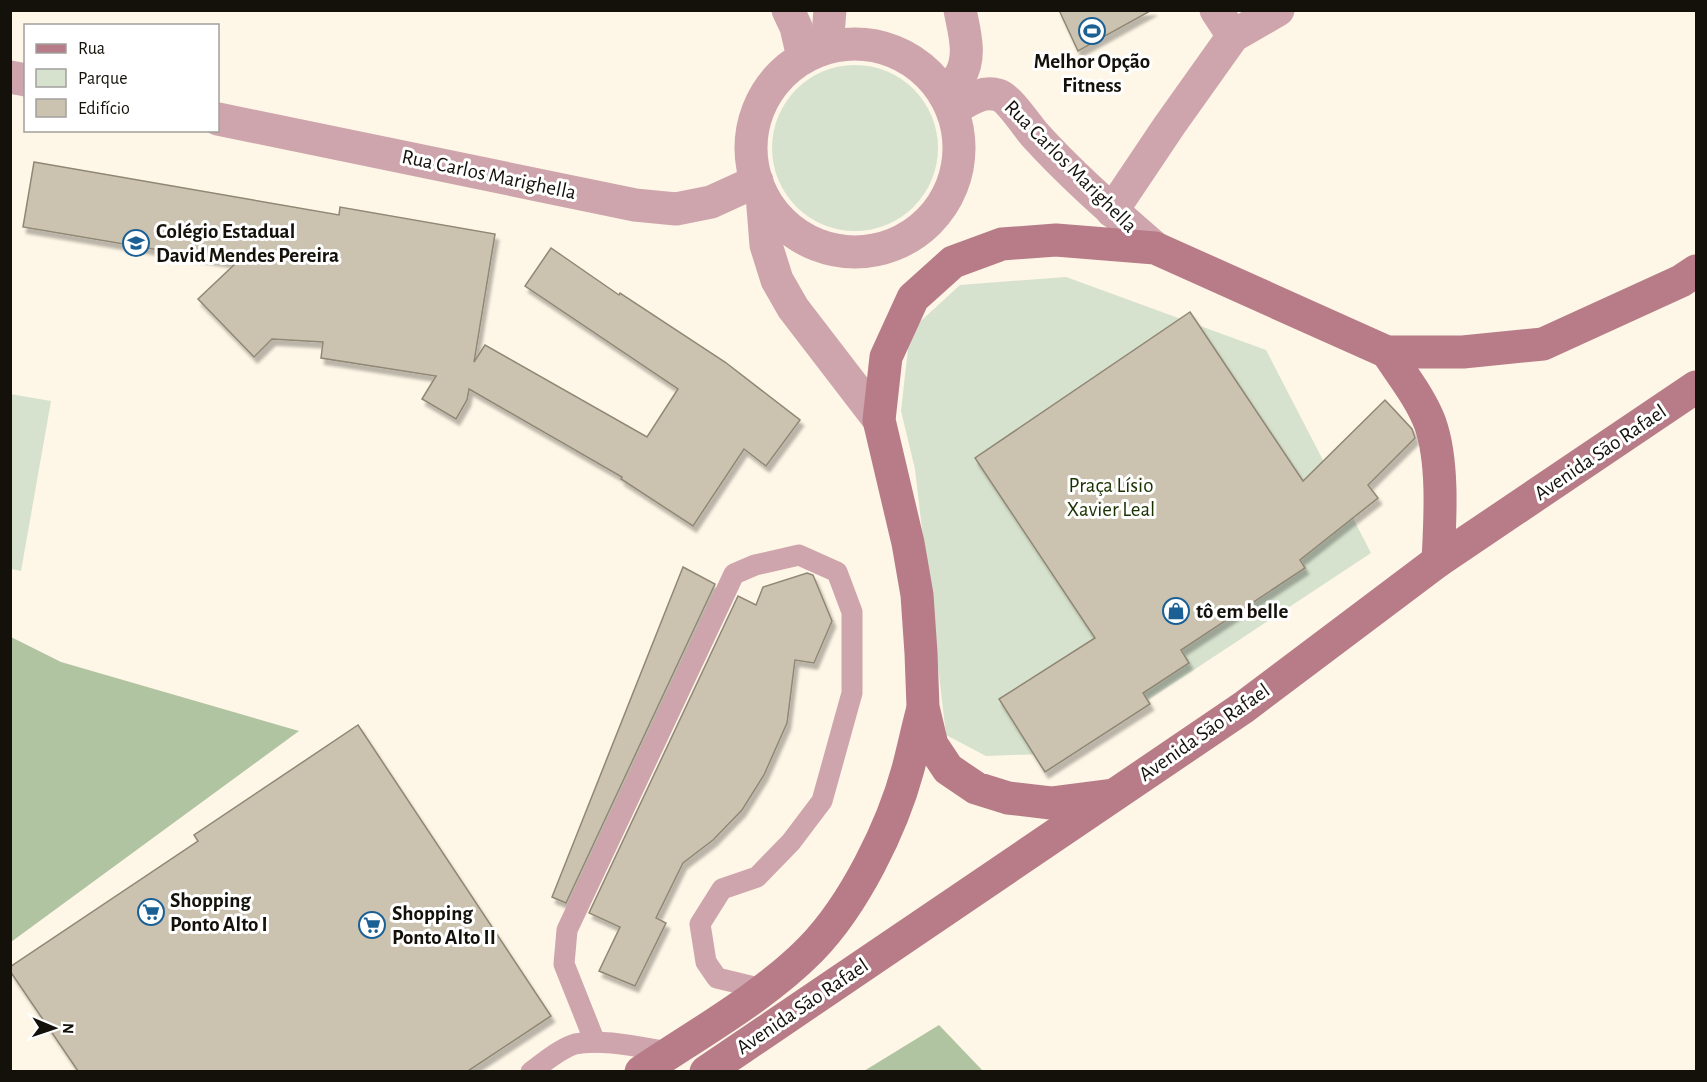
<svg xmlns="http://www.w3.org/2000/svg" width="1707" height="1082" font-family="'Alegreya Sans',sans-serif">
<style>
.green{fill:#d6e2cd}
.forest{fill:#b1c4a2}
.building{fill:#ccc2b0;stroke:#908775;stroke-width:1.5;filter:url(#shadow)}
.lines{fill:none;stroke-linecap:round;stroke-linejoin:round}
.lane{stroke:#cea5ac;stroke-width:21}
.street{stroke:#cea5ac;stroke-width:33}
.secondary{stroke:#b77c88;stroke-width:33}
.labels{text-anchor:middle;stroke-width:6;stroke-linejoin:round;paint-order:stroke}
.poi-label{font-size:21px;font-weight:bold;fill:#14110a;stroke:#fff;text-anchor:start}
.street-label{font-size:21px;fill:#14110a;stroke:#fff}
.park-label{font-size:21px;fill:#1a3100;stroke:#fff}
</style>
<defs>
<filter id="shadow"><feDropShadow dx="3.5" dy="6" stdDeviation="1.5" flood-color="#0004"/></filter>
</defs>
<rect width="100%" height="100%" fill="#fef6e6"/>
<g class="green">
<circle cx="855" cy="148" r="83"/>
<path d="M 1066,277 L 1266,350 L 1371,553 L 1068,753 L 986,756 L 946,735 L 915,469 L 901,411 L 910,331 L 960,285 Z"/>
<path d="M 10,394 L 51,401 L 21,571 L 11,569 Z"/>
</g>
<g class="forest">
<path d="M 11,637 L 61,662 L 299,731 L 11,942 Z"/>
<path d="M 939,1025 L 983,1071 L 864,1071 Z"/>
</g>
<g class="building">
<path d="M 1059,10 L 1152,10 L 1078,51 Z"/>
<path d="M 34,162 L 339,215 L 340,207 L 495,234 L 474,362 L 485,345 L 647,437 L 678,389 L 525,286 L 551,248 L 619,295 L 620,293 L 725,362 L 800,420 L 766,466 L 744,449 L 693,526 L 621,479 L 622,477 L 469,389 L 467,400 L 456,419 L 422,399 L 436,376 L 321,358 L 323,342 L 272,339 L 254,357 L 198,299 L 236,263 L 23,227 Z"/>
<path d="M 1190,312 L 1303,481 L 1385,400 L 1412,429 L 1415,438 L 1368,485 L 1378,498 L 1300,560 L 1305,568 L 1181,650 L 1189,663 L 1143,693 L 1150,704 L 1045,772 L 999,699 L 1095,638 L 975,458 Z"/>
<path d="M 683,567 L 715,584 L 566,903 L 552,897 Z"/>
<path d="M 807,573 L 813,575 L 832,621 L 814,663 L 795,660 L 787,723 L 764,775 L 742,810 L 713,840 L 683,863 L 656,918 L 666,923 L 635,986 L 599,971 L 620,927 L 589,913 L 738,596 L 756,605 L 763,587 Z"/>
<path d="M 358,725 L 551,1016 L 468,1071 L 78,1071 L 10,971 L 10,967 L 198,841 L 194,835 Z"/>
</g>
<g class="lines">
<g class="lane">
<path d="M 595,1042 L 564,964 L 567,930 L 734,574 L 755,565 L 799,555 L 837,572 L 852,612 L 852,693 L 822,801 L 791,842 L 757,877 L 722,889 L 700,924 L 706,962 L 717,978 L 763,989"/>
<path d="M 531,1072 C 543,1063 561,1048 575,1044 C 601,1038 643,1048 670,1052"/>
</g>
<g class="street">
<path d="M 788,10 L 796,27 L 803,57"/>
<path d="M 1216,10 L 1233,36"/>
<circle cx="855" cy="148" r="104"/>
<path d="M 827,47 L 830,10"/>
<path d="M 10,77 L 26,80"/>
<path d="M 944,94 C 949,88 955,82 960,76 C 972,56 964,31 960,10"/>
<path d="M 952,110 C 966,102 981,90 998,95 C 1009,98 1027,126 1035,135 C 1072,176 1114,212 1155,248"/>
<path d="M 218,119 L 635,205 L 676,209 L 711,202 L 757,181"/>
<path d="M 762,195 L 766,245 L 777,280 L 793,308 L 879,420"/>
<path d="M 1112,211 L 1169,126 L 1233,36 L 1278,10"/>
</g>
<g class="secondary">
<path d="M 1387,352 C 1402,375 1420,397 1430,423 C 1444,462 1440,521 1438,561"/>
<path d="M 1113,795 L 1051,803 L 1008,798 L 976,788 L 948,769 L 932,745 L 923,707 L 921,653 L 917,595 L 908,543 L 879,420 L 886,357 L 913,298 L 953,262 L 1002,244 L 1056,240 L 1155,248 L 1387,352 L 1463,352 L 1543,344 L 1681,281 L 1696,271"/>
<path d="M 641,1072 C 697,1034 764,997 811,949 C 854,905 892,828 908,769 C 913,750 917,731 922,712"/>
<path d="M 706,1072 L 1244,707 L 1438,561 L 1696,387"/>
</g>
</g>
<defs>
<symbol id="stadium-ring" viewBox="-11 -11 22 22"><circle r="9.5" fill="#fff" stroke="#1a6094" stroke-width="1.5"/><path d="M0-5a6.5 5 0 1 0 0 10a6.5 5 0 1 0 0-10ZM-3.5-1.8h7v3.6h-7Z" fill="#1a6094"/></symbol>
<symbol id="school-ring" viewBox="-11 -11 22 22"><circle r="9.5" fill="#fff" stroke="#1a6094" stroke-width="1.5"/><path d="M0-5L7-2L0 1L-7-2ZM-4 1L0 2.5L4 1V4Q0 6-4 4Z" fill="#1a6094"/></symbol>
<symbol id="shop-ring" viewBox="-11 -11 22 22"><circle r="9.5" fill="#fff" stroke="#1a6094" stroke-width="1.5"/><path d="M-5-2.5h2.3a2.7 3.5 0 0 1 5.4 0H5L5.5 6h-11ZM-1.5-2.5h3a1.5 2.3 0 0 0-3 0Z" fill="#1a6094"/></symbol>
<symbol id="supermarket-ring" viewBox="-11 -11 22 22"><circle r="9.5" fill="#fff" stroke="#1a6094" stroke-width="1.5"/><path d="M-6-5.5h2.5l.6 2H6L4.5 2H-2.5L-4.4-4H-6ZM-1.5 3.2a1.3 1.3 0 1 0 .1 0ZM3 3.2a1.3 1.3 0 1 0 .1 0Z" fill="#1a6094"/></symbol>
</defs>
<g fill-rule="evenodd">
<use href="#stadium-ring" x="1077" y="16" width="30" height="30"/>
<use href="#school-ring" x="121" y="228" width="30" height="30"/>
<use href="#shop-ring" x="1161" y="596" width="30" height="30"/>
<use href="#supermarket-ring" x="136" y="897" width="30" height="30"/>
<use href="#supermarket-ring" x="357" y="910" width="30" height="30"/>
</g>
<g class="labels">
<g class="poi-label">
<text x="1092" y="68" text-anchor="middle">Melhor Opção<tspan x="1092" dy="24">Fitness</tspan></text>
<text x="156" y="238">Colégio Estadual<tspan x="156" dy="24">David Mendes Pereira</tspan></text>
<text x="1196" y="618">tô em belle</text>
<text x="170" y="907">Shopping<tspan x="170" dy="24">Ponto Alto I</tspan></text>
<text x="392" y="920">Shopping<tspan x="392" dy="24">Ponto Alto II</tspan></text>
</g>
<g class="street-label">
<text transform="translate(1071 166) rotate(45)" y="7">Rua Carlos Marighella</text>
<text transform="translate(489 174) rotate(12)" y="7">Rua Carlos Marighella</text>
<text transform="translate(1600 452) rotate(-34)" y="7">Avenida São Rafael</text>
<text transform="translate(1204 732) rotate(-35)" y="7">Avenida São Rafael</text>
<text transform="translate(802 1006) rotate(-34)" y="7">Avenida São Rafael</text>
</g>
<g class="park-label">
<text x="1111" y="492">Praça Lísio<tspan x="1111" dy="24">Xavier Leal</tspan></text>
</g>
</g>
<rect width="1707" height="1082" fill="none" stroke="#14110a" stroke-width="24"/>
<rect x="24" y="24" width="195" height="108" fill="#ffffff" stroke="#a1a09d" stroke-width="1.5"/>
<rect x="36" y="44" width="30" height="9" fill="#b77c88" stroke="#a1a09d" stroke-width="1.5"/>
<text x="78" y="54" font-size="18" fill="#14110a">Rua</text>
<rect x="36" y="69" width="30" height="18" fill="#d6e2cd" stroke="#a1a09d" stroke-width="1.5"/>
<text x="78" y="84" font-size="18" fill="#14110a">Parque</text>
<rect x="36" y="99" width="30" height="18" fill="#ccc2b0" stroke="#a1a09d" stroke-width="1.5"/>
<text x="78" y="114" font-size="18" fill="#14110a">Edifício</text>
<g transform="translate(54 1028) rotate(92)" stroke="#ffffff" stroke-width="4.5" paint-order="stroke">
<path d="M0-4.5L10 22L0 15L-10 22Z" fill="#14110a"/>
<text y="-9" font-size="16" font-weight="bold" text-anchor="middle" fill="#14110a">N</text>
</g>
</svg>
